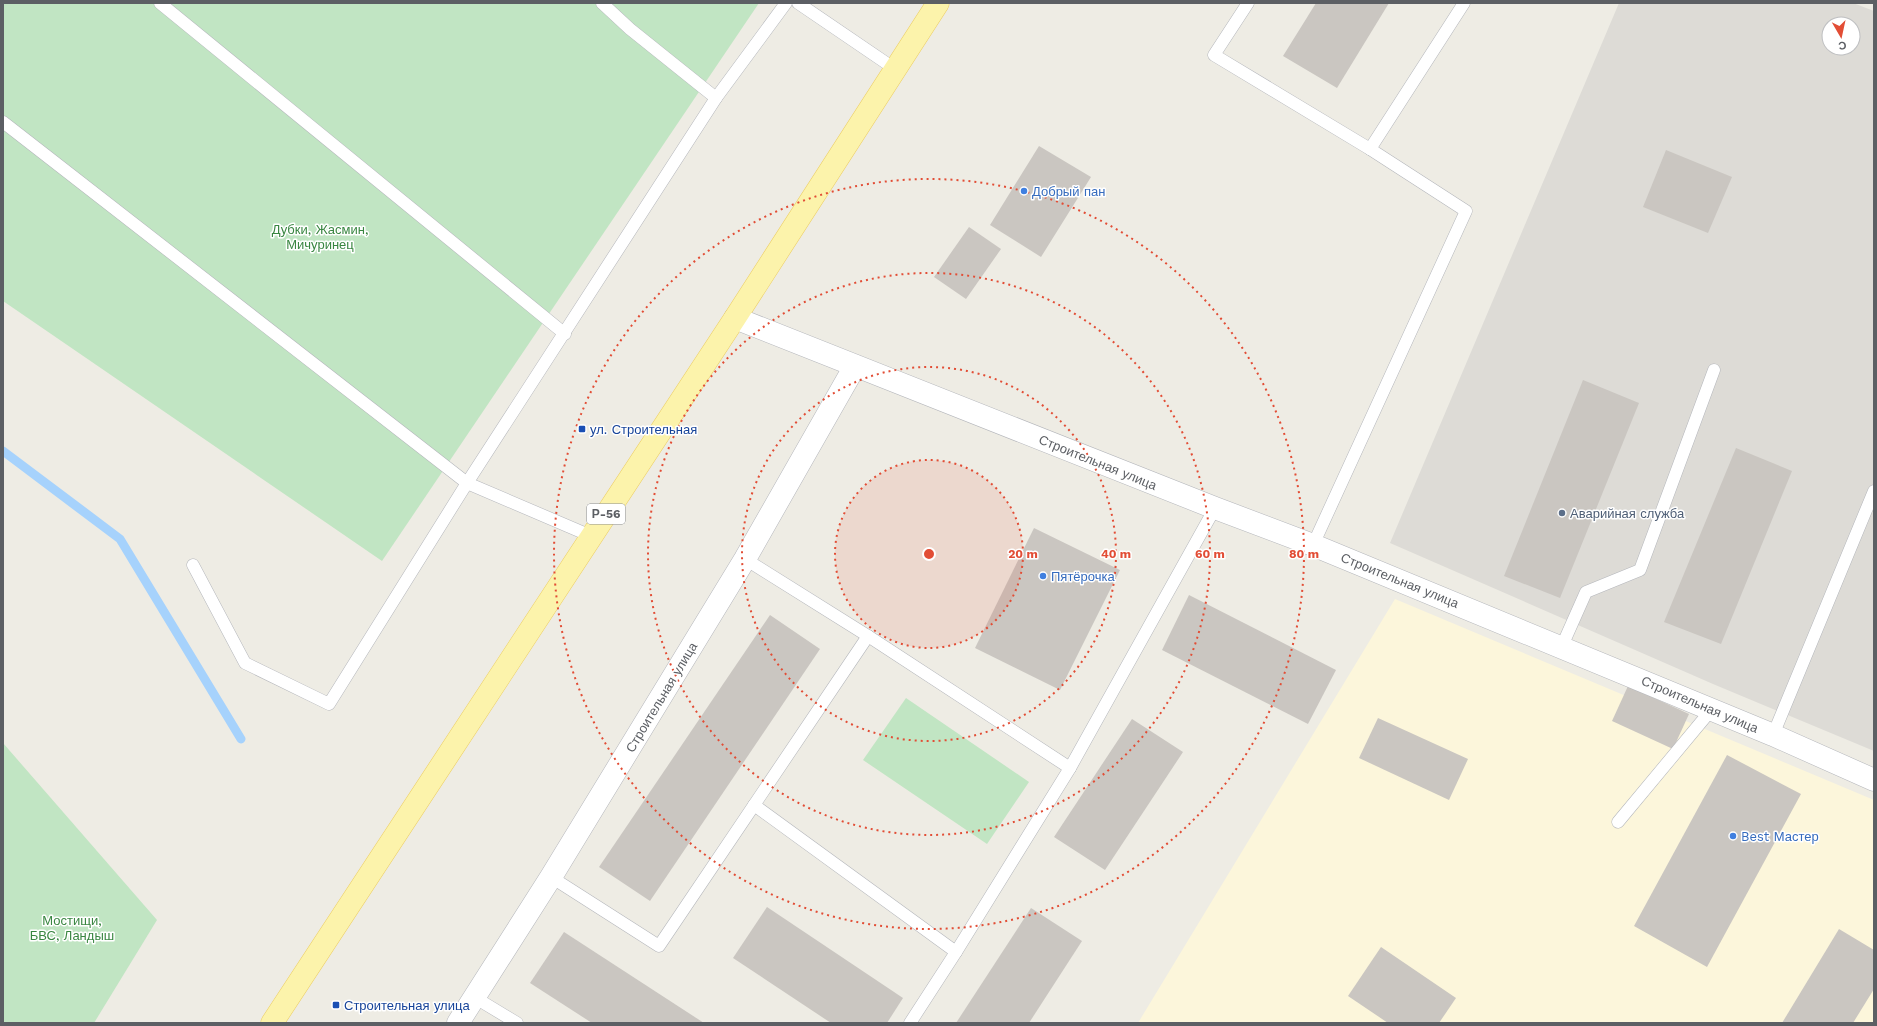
<svg xmlns="http://www.w3.org/2000/svg" width="1877" height="1026" font-family="'Work Sans',sans-serif">
<style>
.commercial{fill:#fcf6db}
.industrial{fill:#dddbd6;fill-rule:evenodd}
.green{fill:#c1e5c3}
.lines{fill:none;stroke-linecap:round;stroke-linejoin:round}
.stream{stroke:#a6d2fc;stroke-width:9}
.building{fill:#cac6c1}
.service-casing{stroke:#b4b6bb;stroke-width:13}
.minor-casing{stroke:#b4b6bb;stroke-width:23}
.primary-casing{stroke:#eccc5f;stroke-width:23}
.service{stroke:#fff;stroke-width:12}
.minor{stroke:#fff;stroke-width:22}
.primary{stroke:#fcf3ab;stroke-width:22}
.ring{fill:none;stroke:#e24d35;stroke-width:2;stroke-dasharray:2 4}
.shop-dot{fill:#3f7fe0;stroke:#fff;stroke-width:1.5}
.transit-dot{fill:#1a4fb4;stroke:#fff;stroke-width:1.5}
.service-dot{fill:#5c6f8a;stroke:#fff;stroke-width:1.5}
.labels{text-anchor:middle;stroke-width:3;stroke-linejoin:round;paint-order:stroke}
.shield{fill:#fff;stroke:#8d8f92;stroke-width:1}
.shield-label{font-size:12px;font-weight:bold;fill:#5c5f64}
.shop-label{font-size:13px;fill:#366cbe;stroke:#fff;text-anchor:start}
.park-label{font-size:13px;fill:#398641;stroke:#fff}
.transit-label{font-size:13px;fill:#164399;stroke:#fff;text-anchor:start}
.street-label{font-size:13px;fill:#5c5f64;stroke:#fff}
.service-label{font-size:13px;fill:#4e5e75;stroke:#fff;text-anchor:start}
.centre{fill:#e24d35;stroke:#fff;stroke-width:2}
.ring-label{font-size:12px;text-anchor:middle;font-weight:bold;fill:#e24d35;stroke:#fff;stroke-width:3;stroke-linejoin:round;paint-order:stroke}
</style>
<rect width="100%" height="100%" fill="#eeece4"/>
<path class="commercial" d="M 1395,599 L 1874,800 L 1874,1023 L 1138,1023 Z"/>
<path class="industrial" d="M 1619,3 L 1853,3 L 1874,11 L 1874,751 L 1713,684 L 1390,543 ZM 1829,24 L 1853,24 L 1853,48 L 1829,48 Z"/>
<g class="green">
<path d="M 3,3 L 759,3 L 382,561 L 3,301 Z"/>
<path d="M 906,698 L 1029,782 L 987,844 L 863,760 Z"/>
<path d="M 3,743 L 157,920 L 94,1023 L 3,1023 Z"/>
</g>
<g class="lines">
<path class="stream" d="M 3,451 L 120,539 L 241,739"/>
</g>
<g class="building">
<path d="M 1316,3 L 1389,3 L 1337,88 L 1283,56 Z"/>
<path d="M 1039,146 L 1091,177 L 1041,257 L 990,225 Z"/>
<path d="M 1666,150 L 1732,177 L 1708,233 L 1643,207 Z"/>
<path d="M 969,227 L 1001,249 L 966,299 L 934,277 Z"/>
<path d="M 1583,380 L 1639,403 L 1560,598 L 1504,576 Z"/>
<path d="M 1736,448 L 1792,471 L 1721,644 L 1664,622 Z"/>
<path d="M 1034,528 L 1120,570 L 1060,690 L 975,648 Z"/>
<path d="M 1189,595 L 1336,670 L 1308,724 L 1162,650 Z"/>
<path d="M 770,615 L 820,649 L 650,901 L 599,867 Z"/>
<path d="M 1628,686 L 1689,714 L 1673,749 L 1612,721 Z"/>
<path d="M 1378,718 L 1468,759 L 1449,800 L 1359,758 Z"/>
<path d="M 1132,719 L 1183,752 L 1105,870 L 1054,837 Z"/>
<path d="M 1727,755 L 1801,794 L 1707,967 L 1634,926 Z"/>
<path d="M 767,907 L 903,998 L 887,1023 L 831,1023 L 733,958 Z"/>
<path d="M 1031,908 L 1082,941 L 1029,1023 L 956,1023 Z"/>
<path d="M 1839,929 L 1874,950 L 1874,989 L 1853,1023 L 1782,1023 Z"/>
<path d="M 564,932 L 704,1023 L 592,1023 L 530,983 Z"/>
<path d="M 1381,947 L 1456,998 L 1439,1023 L 1388,1023 L 1348,996 Z"/>
</g>
<g class="lines">
<defs>
<g id="service">
<path d="M 160,3 L 565,334"/>
<path d="M 602,3 L 630,29 L 716,98"/>
<path d="M 798,3 L 895,69"/>
<path d="M 1248,3 L 1214,55 L 1370,149"/>
<path d="M 3,122 L 467,483 L 591,536"/>
<path d="M 1313,545 L 1466,211 L 1370,149 L 1464,3"/>
<path d="M 745,559 L 868,636 L 1070,768"/>
<path d="M 193,565 L 245,663 L 329,704 L 467,483 L 716,98 L 786,3"/>
<path d="M 1562,646 L 1586,592 L 1640,570 L 1714,370"/>
<path d="M 1773,735 L 1874,491"/>
<path d="M 754,805 L 956,952"/>
<path d="M 1618,822 L 1712,709"/>
<path d="M 551,877 L 659,946 L 868,636"/>
<path d="M 474,997 L 517,1023"/>
<path d="M 910,1023 L 956,952 L 1070,768 L 1215,508"/>
</g>
<g id="minor">
<path d="M 735,318 L 1215,508 L 1313,545 L 1773,735 L 1874,780"/>
<path d="M 458,1023 L 551,877 L 745,559 L 855,366"/>
</g>
<path id="primary" d="M 272,1023 L 735,318 L 938,3"/>
</defs>
<use href="#service" class="service-casing"/>
<use href="#minor" class="minor-casing"/>
<use href="#primary" class="primary-casing"/>
<use href="#service" class="service"/>
<use href="#minor" class="minor"/>
<use href="#primary" class="primary"/>
</g>
<circle cx="929" cy="554" r="94" fill="#e24d35" fill-opacity=".12"/>
<g class="ring">
<circle cx="929" cy="554" r="94"/>
<circle cx="929" cy="554" r="187"/>
<circle cx="929" cy="554" r="281"/>
<circle cx="929" cy="554" r="375"/>
</g>
<g class="shop-dot">
<circle cx="1024" cy="191" r="4"/>
<circle cx="1043" cy="576" r="4"/>
<circle cx="1733" cy="836" r="4"/>
</g>
<g class="transit-dot">
<rect x="578" y="425" width="8" height="8" rx="2"/>
<rect x="332" y="1001" width="8" height="8" rx="2"/>
</g>
<circle class="service-dot" cx="1562" cy="513" r="4"/>
<g class="labels">
<rect class="shield" x="587" y="504" width="38" height="20" rx="3"/>
<g class="shield-label">
<text x="606" y="518">Р-56</text>
</g>
<g class="shop-label">
<text x="1032" y="196">Добрый пан</text>
<text x="1051" y="581">Пятёрочка</text>
<text x="1741" y="841">Best Мастер</text>
</g>
<g class="park-label">
<text x="320" y="234">Дубки, Жасмин,<tspan x="320" dy="15">Мичуринец</tspan></text>
<text x="72" y="925">Мостищи,<tspan x="72" dy="15">БВС, Ландыш</tspan></text>
</g>
<g class="transit-label">
<text x="590" y="434">ул. Строительная</text>
<text x="344" y="1010">Строительная улица</text>
</g>
<g class="street-label">
<text transform="translate(1098 462) rotate(22)" y="5">Строительная улица</text>
<text transform="translate(1400 580) rotate(22)" y="5">Строительная улица</text>
<text transform="translate(661 697) rotate(-59)" y="5">Строительная улица</text>
<text transform="translate(1700 704) rotate(23)" y="5">Строительная улица</text>
</g>
<g class="service-label">
<text x="1570" y="518">Аварийная служба</text>
</g>
</g>
<circle cx="929" cy="554" r="6" class="centre"/>
<g class="ring-label">
<text x="1023" y="558">20 m</text>
<text x="1116" y="558">40 m</text>
<text x="1210" y="558">60 m</text>
<text x="1304" y="558">80 m</text>
</g>
<rect width="1877" height="1026" fill="none" stroke="#5c5f64" stroke-width="8"/>
<g transform="translate(1841 36) rotate(171)"><circle r="19" fill="#ffffff" stroke="#bebfc1"/>
<path d="M0-3L7 15L0 10L-7 15Z" fill="#e24d35"/>
<text y="-6" font-size="11" font-weight="bold" text-anchor="middle" fill="#5c5f64">С</text>
</g>
</svg>
